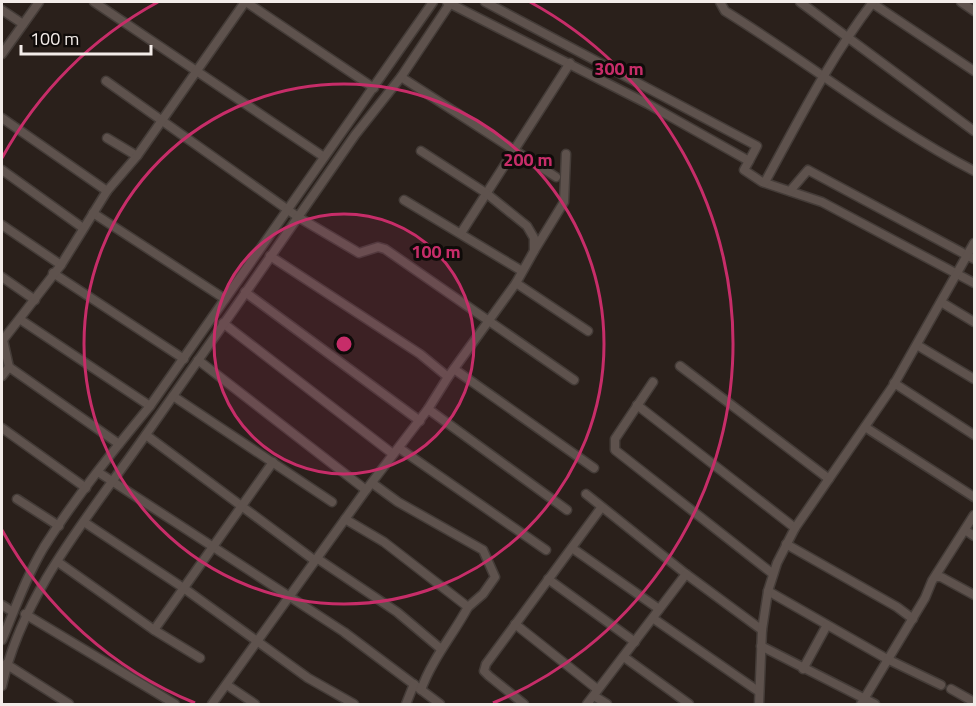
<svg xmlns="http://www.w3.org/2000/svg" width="976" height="706" font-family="'Titillium Web',sans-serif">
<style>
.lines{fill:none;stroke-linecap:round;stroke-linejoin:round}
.street-casing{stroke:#443c38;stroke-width:11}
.street{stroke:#5e524d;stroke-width:8}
.ring{fill:none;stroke:#c72d69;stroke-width:3}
.centre{fill:#c72d69;stroke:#0f0b09;stroke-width:3}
.ring-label{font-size:18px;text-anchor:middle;font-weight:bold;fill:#c72d69;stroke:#0f0b09;stroke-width:6;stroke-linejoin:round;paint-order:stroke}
</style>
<rect width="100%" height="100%" fill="#2a201b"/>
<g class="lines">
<defs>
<g id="street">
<path d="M 94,2 L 324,157"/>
<path d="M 246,2 L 374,88"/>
<path d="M 447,2 L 648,104 L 749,161 L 744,170 L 762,182 L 822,202 L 974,283"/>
<path d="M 485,2 L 757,146 L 749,161"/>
<path d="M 720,2 L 725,11 C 809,63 886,125 974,171"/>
<path d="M 800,2 L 974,131"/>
<path d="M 961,2 L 974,11"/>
<path d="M 872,3 L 974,71"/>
<path d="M 2,10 L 23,24"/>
<path d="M 2,54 L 39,2"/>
<path d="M 401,77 L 556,177"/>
<path d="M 106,81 L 298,217 L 359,253 L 378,247 L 385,249 L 574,380"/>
<path d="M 2,118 L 107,191"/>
<path d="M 107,138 L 137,156"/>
<path d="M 2,170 L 83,228"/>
<path d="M 765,182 C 799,120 830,58 873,2"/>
<path d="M 790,191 L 808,170 L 974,259"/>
<path d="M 404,200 L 522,271"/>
<path d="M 93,213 L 225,299"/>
<path d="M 2,225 L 61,265"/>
<path d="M 461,233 L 570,63"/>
<path d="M 534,251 L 564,202 L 566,154"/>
<path d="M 270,256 L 420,354 L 448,377"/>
<path d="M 53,273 L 184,359"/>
<path d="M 2,277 L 35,300"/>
<path d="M 516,283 L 588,331"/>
<path d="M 245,292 L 420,421"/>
<path d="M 941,302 L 974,322"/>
<path d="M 21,320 L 150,406"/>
<path d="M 223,323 L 393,454"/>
<path d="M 917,345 L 974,379"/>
<path d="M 198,360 L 366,490"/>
<path d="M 680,366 L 829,479"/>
<path d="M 9,367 L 119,444"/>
<path d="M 454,369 L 594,468"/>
<path d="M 2,376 L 9,367 L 3,340 L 61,265 L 107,191 L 137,156 L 245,2"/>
<path d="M 653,382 L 615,439 L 615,450 L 773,574"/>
<path d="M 894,383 L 974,435"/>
<path d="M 173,396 L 332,502"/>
<path d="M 637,405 L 795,528"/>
<path d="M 428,409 L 567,510"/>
<path d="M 865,427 L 974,497"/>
<path d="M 2,428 L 86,488"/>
<path d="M 146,435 L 314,560"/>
<path d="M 399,448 L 546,550"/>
<path d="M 98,472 L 344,632 L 440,704"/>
<path d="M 372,483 L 398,502 L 483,550 L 495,577 L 483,594 L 468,607"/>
<path d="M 586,494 L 686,574 L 762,630"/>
<path d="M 17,499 L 59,526"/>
<path d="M 345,519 L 384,542 L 468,607 C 453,635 432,659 421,690"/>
<path d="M 84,522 L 185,589 L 308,678 L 354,704"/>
<path d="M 965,530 L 974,536"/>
<path d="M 786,544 L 897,607 L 913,619"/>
<path d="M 572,548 L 659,609"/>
<path d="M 318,559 L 397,612 L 441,649"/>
<path d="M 58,562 L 154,630 L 273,462"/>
<path d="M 936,577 L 941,577 L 974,595"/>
<path d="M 548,579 L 635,642"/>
<path d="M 768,591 L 887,659 L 941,685"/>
<path d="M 2,605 L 13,612"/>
<path d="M 25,614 L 175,704"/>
<path d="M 654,619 L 758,691"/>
<path d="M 515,624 L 597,689"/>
<path d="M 154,630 L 200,658"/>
<path d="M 2,640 C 15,609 26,577 44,547 C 75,498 113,451 150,406 L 433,2"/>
<path d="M 761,646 L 875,704"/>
<path d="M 624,657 L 689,704"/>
<path d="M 6,664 L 69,704"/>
<path d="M 803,669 L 827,625"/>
<path d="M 227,685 L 255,704"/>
<path d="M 2,686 C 22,592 93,511 147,433 C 217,334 286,235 355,135 L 401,77 L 451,2"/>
<path d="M 951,689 L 974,702"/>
<path d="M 594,696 L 607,704"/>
<path d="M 212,704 L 366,490 L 428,409 L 448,377 L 516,283 L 534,251 L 534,238 L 527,226 L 486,193 L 421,151"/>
<path d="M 406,704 L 414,684"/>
<path d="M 524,704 L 489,676 L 484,671 L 486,664 L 601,508"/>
<path d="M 587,704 L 686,574"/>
<path d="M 759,704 L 762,630 L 768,591 L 777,563 L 795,528 L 893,386 L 974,243"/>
<path d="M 861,704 L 925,598 L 932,581 L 974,515"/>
</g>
</defs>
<use href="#street" class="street-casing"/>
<use href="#street" class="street"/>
</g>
<circle cx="344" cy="344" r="130" fill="#c72d69" fill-opacity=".12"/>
<g class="ring">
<circle cx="344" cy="344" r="130"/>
<circle cx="344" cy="344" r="260"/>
<path d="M195 703A389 389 0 0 1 2 530M2 158A389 389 0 0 1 158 2M530 2A389 389 0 0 1 493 703"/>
</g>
<circle cx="344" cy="344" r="9" class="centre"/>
<g class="ring-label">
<text x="619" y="75">300 m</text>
<text x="528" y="166">200 m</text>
<text x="436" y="258">100 m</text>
</g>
<rect width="976" height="706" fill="none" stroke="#f3ece9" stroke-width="6"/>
<path d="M21 45v9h130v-9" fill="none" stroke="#f3ece9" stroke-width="3"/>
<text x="30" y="45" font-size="18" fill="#f3ece9" stroke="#0f0b09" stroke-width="4.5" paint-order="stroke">100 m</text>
</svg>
